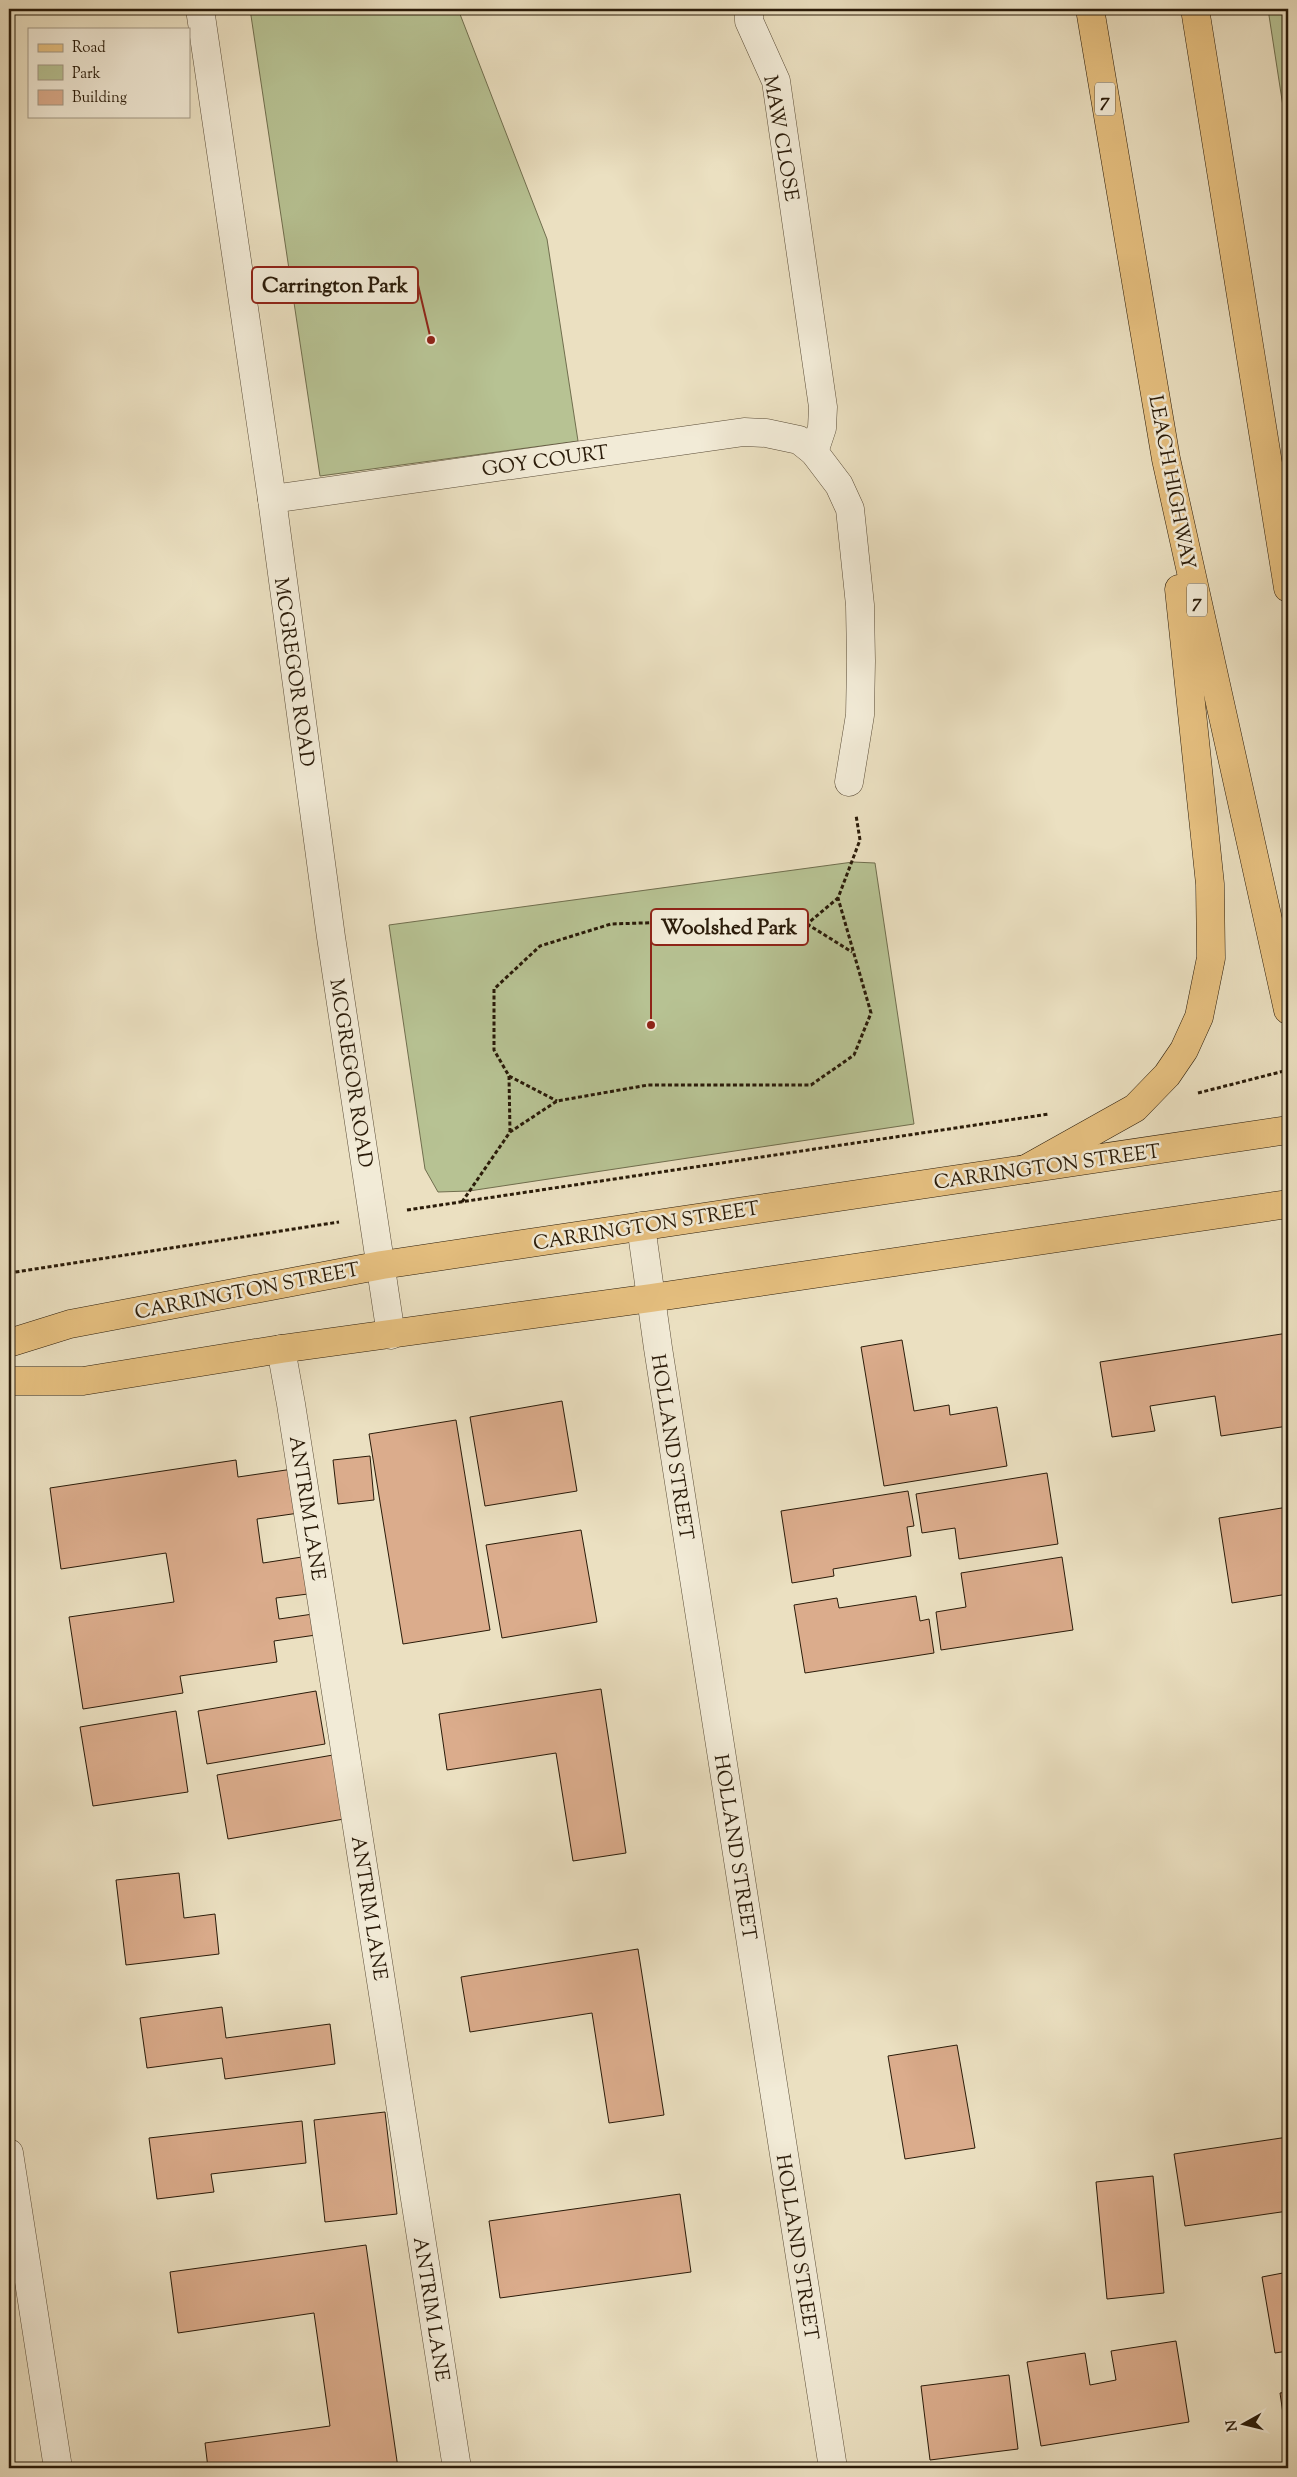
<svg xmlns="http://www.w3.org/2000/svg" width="1297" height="2477" font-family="'Sorts Mill Goudy',serif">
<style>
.green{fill:#b7c293;stroke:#706e4e}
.building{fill:#dbac8c;stroke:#2a1b09}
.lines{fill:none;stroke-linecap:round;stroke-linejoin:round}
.minor-casing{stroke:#5a4c37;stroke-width:29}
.major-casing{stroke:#2a1b09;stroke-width:29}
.highway-casing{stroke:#2a1b09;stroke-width:29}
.path{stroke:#2a1b09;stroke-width:3;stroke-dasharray:4 2.5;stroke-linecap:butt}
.minor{stroke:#f2ebd7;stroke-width:28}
.major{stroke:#e6c080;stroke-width:28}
.highway{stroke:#e6c080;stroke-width:28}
.labels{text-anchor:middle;stroke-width:5;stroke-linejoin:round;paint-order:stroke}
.shield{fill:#f2ebd7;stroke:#665947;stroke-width:1}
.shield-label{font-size:19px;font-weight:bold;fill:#2a1b09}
.street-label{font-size:20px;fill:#2a1b09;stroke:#f2ebd7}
.leader{fill:none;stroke:#8f2418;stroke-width:2}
.callout-dot{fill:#8f2418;stroke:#f2ebd7;stroke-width:2}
.callout{fill:#f2ebd7;stroke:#8f2418;stroke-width:2}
.callout-label{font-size:21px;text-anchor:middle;font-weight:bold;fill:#2a1b09}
</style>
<rect width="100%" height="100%" fill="#ebe0c1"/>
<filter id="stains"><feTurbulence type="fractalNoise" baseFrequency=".004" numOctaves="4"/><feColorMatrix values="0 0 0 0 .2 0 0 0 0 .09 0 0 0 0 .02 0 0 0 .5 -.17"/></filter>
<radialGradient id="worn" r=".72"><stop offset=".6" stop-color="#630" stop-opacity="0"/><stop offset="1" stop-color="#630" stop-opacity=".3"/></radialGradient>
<g class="green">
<path d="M 250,9 L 458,9 L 547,239 L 578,441 L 320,476 Z"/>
<path d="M 1268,9 L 1288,9 L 1288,143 L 1288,139 Z"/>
<path d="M 853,862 L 875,863 L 914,1124 L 469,1191 L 438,1192 L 425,1169 L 389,925 Z"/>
</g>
<g class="building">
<path d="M 1288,1333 L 1288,1426 L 1221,1436 L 1215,1396 L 1150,1406 L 1155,1431 L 1112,1437 L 1100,1362 Z"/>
<path d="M 902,1340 L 914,1411 L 949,1405 L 950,1415 L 997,1407 L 1007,1466 L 884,1486 L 861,1347 Z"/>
<path d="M 562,1401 L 577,1491 L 485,1506 L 470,1417 Z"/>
<path d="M 456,1420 L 490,1630 L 403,1644 L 369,1434 Z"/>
<path d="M 370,1456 L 374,1500 L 338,1504 L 333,1460 Z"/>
<path d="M 236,1460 L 238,1477 L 293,1469 L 299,1513 L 257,1519 L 263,1563 L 302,1557 L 308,1594 L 276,1598 L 279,1619 L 313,1614 L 316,1635 L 274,1641 L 277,1662 L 180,1676 L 183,1693 L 83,1709 L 69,1617 L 174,1602 L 166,1553 L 61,1569 L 50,1488 Z"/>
<path d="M 1047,1473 L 1058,1544 L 959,1559 L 955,1528 L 922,1533 L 916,1494 Z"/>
<path d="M 908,1491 L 914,1526 L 907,1527 L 911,1556 L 833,1569 L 834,1576 L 792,1583 L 781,1511 Z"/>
<path d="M 1288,1507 L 1288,1594 L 1232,1603 L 1219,1518 Z"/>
<path d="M 581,1530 L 597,1622 L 502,1638 L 486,1545 Z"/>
<path d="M 1062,1557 L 1073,1630 L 941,1650 L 936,1612 L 966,1607 L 961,1573 Z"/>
<path d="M 916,1596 L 920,1621 L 929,1619 L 934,1653 L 805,1673 L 794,1605 L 837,1598 L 839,1608 Z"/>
<path d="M 601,1689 L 626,1853 L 573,1861 L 556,1753 L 447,1770 L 439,1714 Z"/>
<path d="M 316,1691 L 325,1744 L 207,1764 L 198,1711 Z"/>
<path d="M 176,1711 L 188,1792 L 93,1806 L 80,1727 Z"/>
<path d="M 333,1755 L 344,1819 L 228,1839 L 217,1775 Z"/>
<path d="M 179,1873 L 184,1918 L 215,1914 L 219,1954 L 126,1965 L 116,1880 Z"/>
<path d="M 638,1949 L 664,2115 L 609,2123 L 592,2013 L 470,2032 L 461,1977 Z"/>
<path d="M 222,2007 L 226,2038 L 330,2024 L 335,2064 L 225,2079 L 222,2058 L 147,2068 L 140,2018 Z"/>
<path d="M 957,2045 L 975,2148 L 905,2159 L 888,2056 Z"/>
<path d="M 385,2112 L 397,2214 L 325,2222 L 314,2120 Z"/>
<path d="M 302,2121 L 306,2163 L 211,2174 L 214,2192 L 157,2199 L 149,2138 Z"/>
<path d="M 1288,2137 L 1288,2211 L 1185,2226 L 1174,2154 Z"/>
<path d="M 1153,2176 L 1164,2293 L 1107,2299 L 1096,2182 Z"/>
<path d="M 680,2194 L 691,2272 L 500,2298 L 489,2221 Z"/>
<path d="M 366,2245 L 398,2468 L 208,2468 L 205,2443 L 330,2426 L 314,2313 L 178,2333 L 170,2272 Z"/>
<path d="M 1288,2272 L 1288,2351 L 1275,2353 L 1262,2277 Z"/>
<path d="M 1176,2341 L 1189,2422 L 1041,2446 L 1027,2362 L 1085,2353 L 1090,2385 L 1116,2380 L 1111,2351 Z"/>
<path d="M 1009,2375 L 1018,2449 L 930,2460 L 921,2386 Z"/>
<path d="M 1288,2392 L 1288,2448 L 1280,2393 Z"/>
</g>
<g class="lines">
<defs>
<g id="minor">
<path d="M 200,9 L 272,499 L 331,937 L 391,1335"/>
<path d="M 749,9 L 749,21 L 776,81 L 823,407 L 822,428 L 814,452"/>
<path d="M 272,499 L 744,432 L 766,433 L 799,440 L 814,452 L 839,485 L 850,509 L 860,605 L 861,661 L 860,715 L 849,782"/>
<path d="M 641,1226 L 658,1348 L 833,2468"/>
<path d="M 281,1349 L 291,1404 L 457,2468"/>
<path d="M 9,2153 L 58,2468"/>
</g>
<g id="major">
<path d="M 9,1343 L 70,1324 L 382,1265 L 1288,1130"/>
<path d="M 9,1381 L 83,1381 L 281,1349 L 651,1298 L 1288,1204"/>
</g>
<g id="highway">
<path d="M 1090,9 L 1166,459 L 1288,1010"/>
<path d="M 1195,9 L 1288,588"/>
<path d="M 1026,1169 L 1135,1108 L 1167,1075 L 1184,1050 L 1199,1017 L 1211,958 L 1210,884 L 1179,589"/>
</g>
</defs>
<use href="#minor" class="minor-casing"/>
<use href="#major" class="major-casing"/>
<use href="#highway" class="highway-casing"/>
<g class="path">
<path d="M 807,924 L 852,952"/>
<path d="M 509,1076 L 557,1101"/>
<path d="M 1198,1093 L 1288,1070"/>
<path d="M 510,1132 L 509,1076 L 494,1050 L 494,989 L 540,946 L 611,924 L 672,922 L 753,936 L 807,924 L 838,898"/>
<path d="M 462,1202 L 510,1132 L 557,1101 L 648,1085 L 811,1085 L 854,1055 L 871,1013 L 838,898 L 860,840 L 856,815"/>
<path d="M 407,1210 L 1049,1114"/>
<path d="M 9,1273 L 339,1222"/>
</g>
<use href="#minor" class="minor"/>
<use href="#major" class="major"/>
<use href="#highway" class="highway"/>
</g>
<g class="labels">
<g class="shield">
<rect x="1095" y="82.5" width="20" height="33" rx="4"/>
<rect x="1187" y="583.5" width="20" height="33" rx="4"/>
</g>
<g class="shield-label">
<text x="1105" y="106">7</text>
<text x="1197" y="607">7</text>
</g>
<g class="street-label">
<text transform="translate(782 138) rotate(80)" y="7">MAW CLOSE</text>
<text transform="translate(545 460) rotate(-8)" y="7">GOY COURT</text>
<text transform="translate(1173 482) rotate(79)" y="7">LEACH HIGHWAY</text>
<text transform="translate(295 672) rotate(82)" y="7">MCGREGOR ROAD</text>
<text transform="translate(352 1073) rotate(81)" y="7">MCGREGOR ROAD</text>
<text transform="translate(1047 1166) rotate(-8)" y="7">CARRINGTON STREET</text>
<text transform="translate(646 1225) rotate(-9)" y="7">CARRINGTON STREET</text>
<text transform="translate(247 1290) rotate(-11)" y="7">CARRINGTON STREET</text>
<text transform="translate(673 1447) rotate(81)" y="7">HOLLAND STREET</text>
<text transform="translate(308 1508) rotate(81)" y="7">ANTRIM LANE</text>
<text transform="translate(736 1847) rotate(81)" y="7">HOLLAND STREET</text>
<text transform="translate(370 1908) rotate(81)" y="7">ANTRIM LANE</text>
<text transform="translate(798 2247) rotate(81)" y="7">HOLLAND STREET</text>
<text transform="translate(432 2309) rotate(81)" y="7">ANTRIM LANE</text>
</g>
</g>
<path class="leader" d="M431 340L418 285M651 1025L651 927"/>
<g class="callout-dot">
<circle cx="431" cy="340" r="5"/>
<circle cx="651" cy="1025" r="5"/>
</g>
<g class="callout">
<rect x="252" y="267" width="166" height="36" rx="5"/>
<rect x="651" y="909" width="157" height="36" rx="5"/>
</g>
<g class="callout-label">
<text x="335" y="292">Carrington Park</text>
<text x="729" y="934">Woolshed Park</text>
</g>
<rect width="1297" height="2477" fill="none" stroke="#ebe0c1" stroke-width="30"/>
<rect x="10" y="10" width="1277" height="2457" fill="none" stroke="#2a1b09" stroke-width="2.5"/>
<rect x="15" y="15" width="1267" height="2447" fill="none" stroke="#2a1b09"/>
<rect x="28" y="28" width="162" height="90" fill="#f2ebd7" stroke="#a29885"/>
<rect x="38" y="44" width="25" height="8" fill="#e6c080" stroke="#a29885"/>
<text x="72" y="52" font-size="15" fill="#2a1b09">Road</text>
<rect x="38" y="65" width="25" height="15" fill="#b7c293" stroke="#a29885"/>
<text x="72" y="78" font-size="15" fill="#2a1b09">Park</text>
<rect x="38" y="90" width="25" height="15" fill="#dbac8c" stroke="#a29885"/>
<text x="72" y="102" font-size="15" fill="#2a1b09">Building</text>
<g transform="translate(1244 2424) rotate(262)" stroke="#f2ebd7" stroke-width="4" paint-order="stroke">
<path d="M0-4L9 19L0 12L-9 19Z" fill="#2a1b09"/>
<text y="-8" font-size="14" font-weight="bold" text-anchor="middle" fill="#2a1b09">N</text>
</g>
<rect width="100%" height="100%" filter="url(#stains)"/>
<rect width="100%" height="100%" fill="url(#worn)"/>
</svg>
